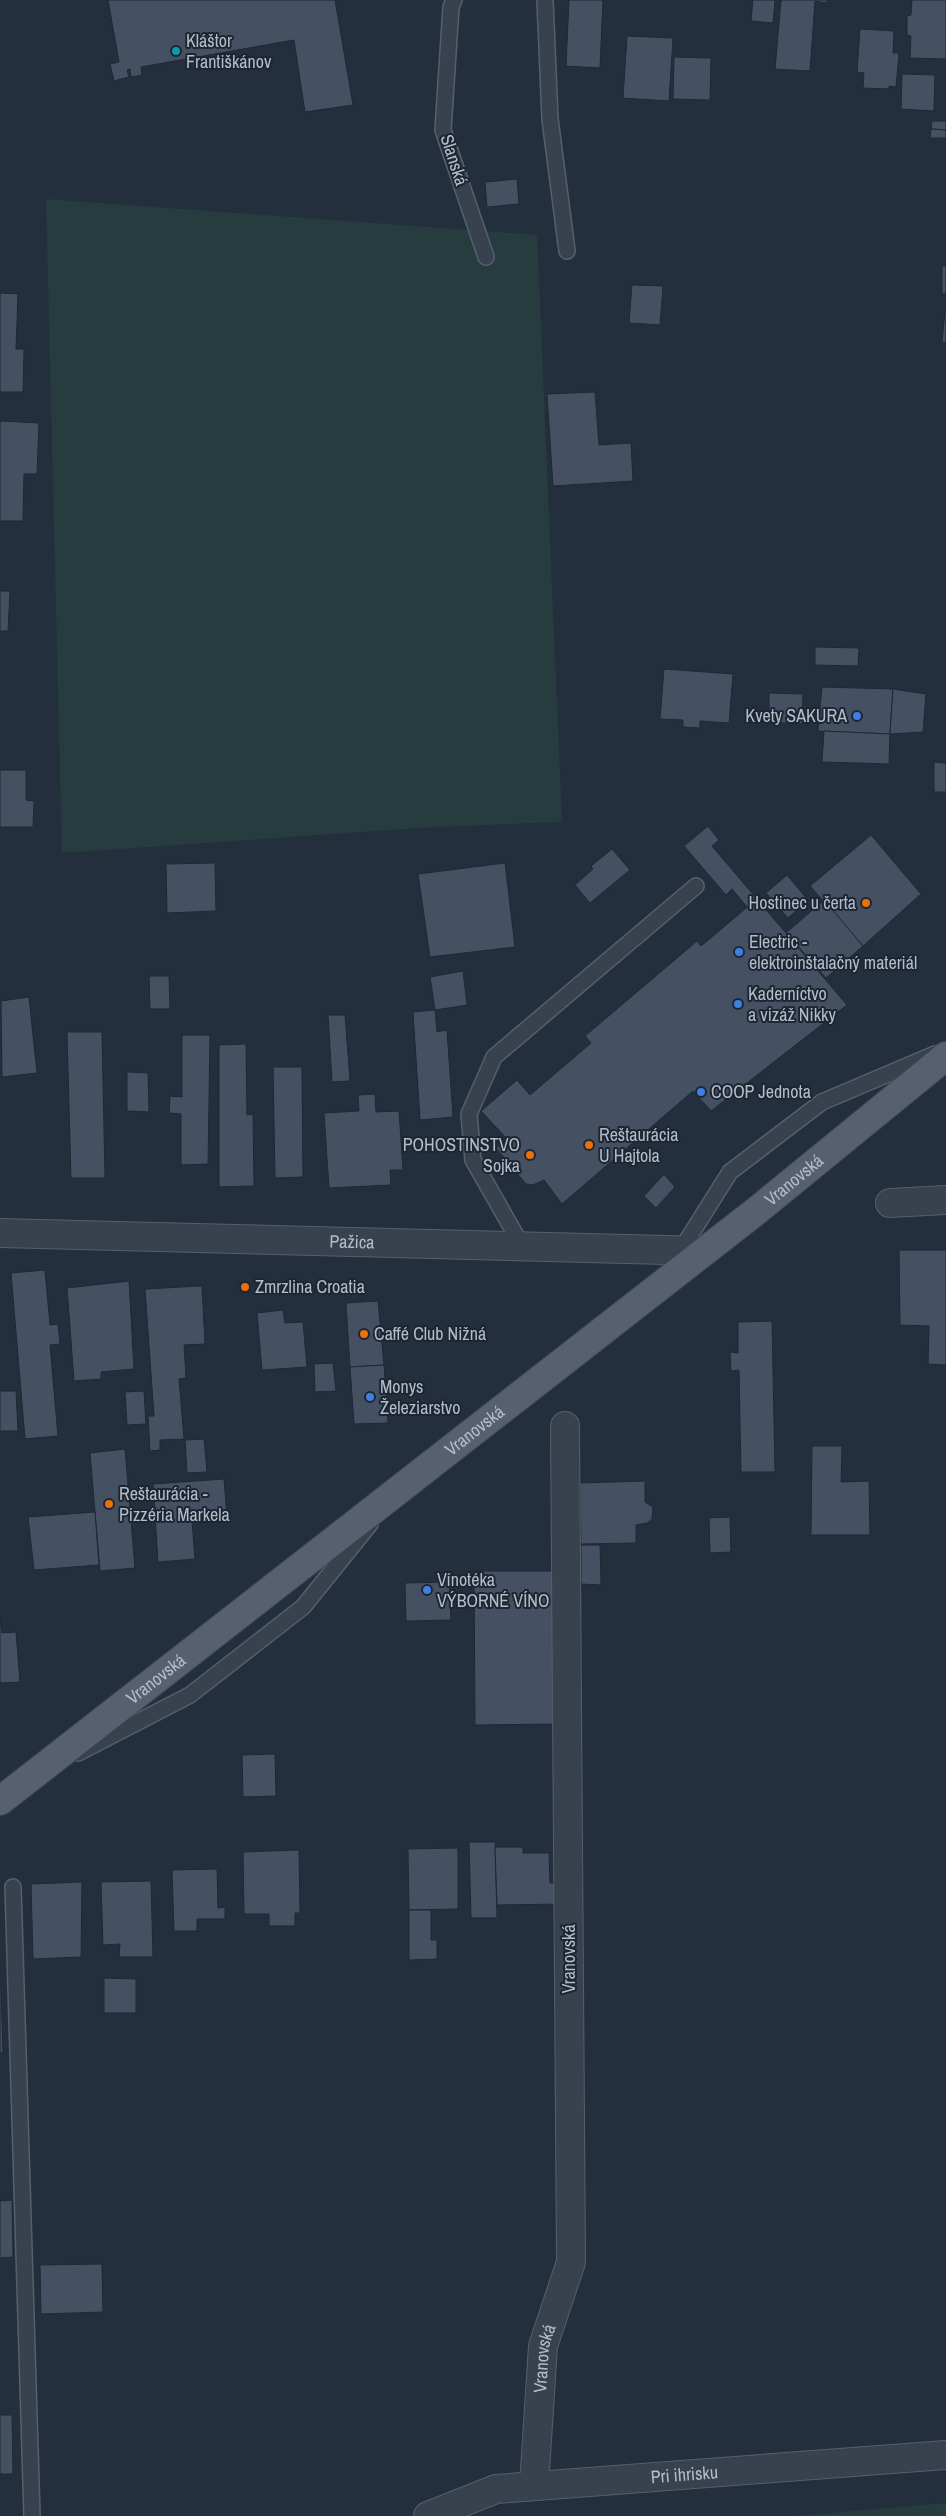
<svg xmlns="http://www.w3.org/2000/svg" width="946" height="2516" font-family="'Archivo Narrow',sans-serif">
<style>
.green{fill:#263c3f}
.building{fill:#455162;stroke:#1f2835}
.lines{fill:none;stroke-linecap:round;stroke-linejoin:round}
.service-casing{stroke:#565f6c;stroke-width:18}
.minor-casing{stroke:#565f6c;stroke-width:30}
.primary-casing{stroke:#414a57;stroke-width:30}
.service{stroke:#38414e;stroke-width:15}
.minor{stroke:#38414e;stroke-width:28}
.primary{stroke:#56606e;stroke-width:28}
.culture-dot{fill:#0f9aa8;stroke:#1d2633;stroke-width:2}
.shop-dot{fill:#3f7fe0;stroke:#1d2633;stroke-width:2}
.food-dot{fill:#e8710a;stroke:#1d2633;stroke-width:2}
.labels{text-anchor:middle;stroke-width:4;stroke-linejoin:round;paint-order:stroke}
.poi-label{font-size:18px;fill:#b4bcc9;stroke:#1d2633;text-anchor:start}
.street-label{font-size:18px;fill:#b4bcc9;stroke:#1d2633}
</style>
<rect width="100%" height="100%" fill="#242f3e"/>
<g class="green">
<path d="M 46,199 L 537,235 L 562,822 L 433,827 L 62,853 Z"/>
<path d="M 946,2503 L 946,2516 L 796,2516 Z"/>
</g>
<g class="building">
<path d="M 108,0 L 335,0 L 353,105 L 305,112 L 294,40 L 141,67 L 142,75 L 131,77 L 130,69 L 127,70 L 129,77 L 114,81 L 110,64 L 119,62 Z"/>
<path d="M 569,0 L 603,0 L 600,68 L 566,66 Z"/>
<path d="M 753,0 L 775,0 L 773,23 L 751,21 Z"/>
<path d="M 781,0 L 827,0 L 827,3 L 815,1 L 810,71 L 775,69 Z"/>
<path d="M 912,0 L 946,0 L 946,59 L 910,58 L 911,36 L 907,35 L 907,16 L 911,15 Z"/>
<path d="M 860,29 L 894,31 L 893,53 L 899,53 L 896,87 L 889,86 L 889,89 L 863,88 L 864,73 L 857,72 Z"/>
<path d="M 627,36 L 673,38 L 669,101 L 623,98 Z"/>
<path d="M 674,57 L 711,58 L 710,100 L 673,99 Z"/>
<path d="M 902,74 L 935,75 L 934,111 L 901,109 Z"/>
<path d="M 932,121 L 946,121 L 946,130 L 931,129 Z"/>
<path d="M 931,129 L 946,130 L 946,138 L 930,138 Z"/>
<path d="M 517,179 L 519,204 L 487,207 L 485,182 Z"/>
<path d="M 942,266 L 946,266 L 946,293 L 942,294 Z"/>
<path d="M 632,285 L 663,286 L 660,325 L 629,323 Z"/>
<path d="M 0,293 L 18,294 L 16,349 L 24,349 L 23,392 L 0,392 Z"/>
<path d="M 945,310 L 946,310 L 946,343 L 942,342 Z"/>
<path d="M 595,392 L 599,445 L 631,443 L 633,481 L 553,486 L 547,394 Z"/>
<path d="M 0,421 L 39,423 L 37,474 L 24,474 L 23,521 L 0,521 Z"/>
<path d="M 0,591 L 10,591 L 8,631 L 0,631 Z"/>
<path d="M 815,647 L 859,648 L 858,666 L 815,665 Z"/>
<path d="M 664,669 L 733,674 L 729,723 L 700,721 L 700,728 L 683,727 L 683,720 L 660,719 Z"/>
<path d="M 822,687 L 893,689 L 890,734 L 818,731 Z"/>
<path d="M 893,689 L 926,694 L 923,732 L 890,734 Z"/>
<path d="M 769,693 L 803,694 L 802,724 L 769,722 Z"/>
<path d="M 824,731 L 890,734 L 889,764 L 822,762 Z"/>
<path d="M 934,762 L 946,763 L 946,792 L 934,792 Z"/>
<path d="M 0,770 L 26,770 L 26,800 L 34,801 L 33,827 L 0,827 Z"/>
<path d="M 708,826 L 719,840 L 712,846 L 757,899 L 747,907 L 732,889 L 726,895 L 684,846 Z"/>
<path d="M 871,835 L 921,894 L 863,946 L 810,886 Z"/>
<path d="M 612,849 L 630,870 L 590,903 L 575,885 L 593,869 L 591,866 Z"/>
<path d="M 215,863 L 216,911 L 167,913 L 166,864 Z"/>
<path d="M 505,863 L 515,947 L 430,957 L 418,874 Z"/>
<path d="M 787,875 L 808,900 L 788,918 L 766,893 Z"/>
<path d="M 757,899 L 847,1005 L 711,1111 L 693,1091 L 562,1204 L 544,1180 L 533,1185 L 526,1184 L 496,1148 L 507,1139 L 481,1111 L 517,1080 L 530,1095 L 591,1043 L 585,1036 L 697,941 L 701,946 Z"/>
<path d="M 824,900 L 863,946 L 826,978 L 786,933 Z"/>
<path d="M 463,971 L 467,1005 L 435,1010 L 430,977 Z"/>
<path d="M 149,976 L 169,976 L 170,1009 L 150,1009 Z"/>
<path d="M 29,997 L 37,1073 L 2,1077 L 1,1001 Z"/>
<path d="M 435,1010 L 437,1032 L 447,1030 L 453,1117 L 420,1120 L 413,1012 Z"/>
<path d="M 328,1015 L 345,1015 L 350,1081 L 332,1082 Z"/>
<path d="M 67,1032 L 102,1032 L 105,1178 L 71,1178 Z"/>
<path d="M 182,1035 L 210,1035 L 208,1164 L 181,1165 L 181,1114 L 169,1113 L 170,1096 L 182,1097 Z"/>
<path d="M 246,1044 L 247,1115 L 253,1114 L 254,1186 L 219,1187 L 219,1045 Z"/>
<path d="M 273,1067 L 302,1067 L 303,1177 L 275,1178 Z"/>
<path d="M 127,1072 L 148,1073 L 149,1112 L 127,1111 Z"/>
<path d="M 375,1094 L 376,1112 L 399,1111 L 403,1170 L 390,1170 L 391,1185 L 329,1188 L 324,1113 L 359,1111 L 358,1095 Z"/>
<path d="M 664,1174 L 675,1187 L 656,1208 L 644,1196 Z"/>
<path d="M 899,1250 L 946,1250 L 946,1365 L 928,1364 L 929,1326 L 900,1325 Z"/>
<path d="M 45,1270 L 50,1325 L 58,1324 L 60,1344 L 50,1345 L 58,1436 L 25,1439 L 11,1273 Z"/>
<path d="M 129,1281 L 134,1369 L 101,1372 L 101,1379 L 74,1381 L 67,1288 Z"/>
<path d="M 202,1286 L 205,1344 L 184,1345 L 186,1378 L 179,1379 L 184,1439 L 160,1440 L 160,1450 L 150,1451 L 148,1416 L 154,1416 L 145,1289 Z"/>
<path d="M 378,1301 L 384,1365 L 350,1367 L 346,1303 Z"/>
<path d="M 283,1310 L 285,1323 L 303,1322 L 307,1367 L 262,1370 L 257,1313 Z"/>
<path d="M 772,1321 L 775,1472 L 741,1472 L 739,1370 L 731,1371 L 730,1352 L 738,1353 L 738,1322 Z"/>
<path d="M 333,1363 L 336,1391 L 315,1392 L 314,1364 Z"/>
<path d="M 384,1365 L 388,1423 L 354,1424 L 350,1367 Z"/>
<path d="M 0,1391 L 16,1391 L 18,1431 L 0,1431 Z"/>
<path d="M 144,1391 L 146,1424 L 127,1425 L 125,1392 Z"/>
<path d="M 204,1439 L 207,1472 L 187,1473 L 185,1440 Z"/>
<path d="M 812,1446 L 842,1446 L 841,1482 L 869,1481 L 870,1535 L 811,1535 Z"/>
<path d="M 125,1449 L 135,1568 L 100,1571 L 90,1453 Z"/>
<path d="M 224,1479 L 227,1518 L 192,1521 L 195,1559 L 158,1562 L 153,1484 Z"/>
<path d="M 645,1481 L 645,1502 L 653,1507 L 652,1519 L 647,1523 L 636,1525 L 636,1543 L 581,1544 L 580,1483 Z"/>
<path d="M 95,1512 L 99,1565 L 34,1570 L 28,1517 Z"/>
<path d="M 730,1517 L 731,1552 L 710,1553 L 709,1518 Z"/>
<path d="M 581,1545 L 600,1545 L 601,1585 L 581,1584 Z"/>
<path d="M 474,1571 L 556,1571 L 556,1724 L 475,1725 Z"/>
<path d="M 449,1582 L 451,1620 L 406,1621 L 405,1583 Z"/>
<path d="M 0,1619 L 2,1633 L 16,1632 L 20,1682 L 0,1683 Z"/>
<path d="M 275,1754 L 276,1796 L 243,1797 L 242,1755 Z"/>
<path d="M 469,1842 L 495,1842 L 497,1918 L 471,1918 Z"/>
<path d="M 495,1847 L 523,1847 L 523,1853 L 549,1853 L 550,1883 L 557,1883 L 562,1904 L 497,1905 Z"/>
<path d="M 458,1848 L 458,1909 L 409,1910 L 408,1849 Z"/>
<path d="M 299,1850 L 300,1913 L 295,1913 L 295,1926 L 269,1926 L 269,1914 L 244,1914 L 243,1852 Z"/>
<path d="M 217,1869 L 218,1908 L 225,1907 L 225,1919 L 197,1919 L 197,1931 L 174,1931 L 172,1870 Z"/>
<path d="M 151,1881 L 153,1957 L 119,1957 L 120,1944 L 103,1945 L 101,1882 Z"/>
<path d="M 82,1882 L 81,1957 L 33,1959 L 31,1884 Z"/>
<path d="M 409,1910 L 431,1910 L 431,1940 L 437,1940 L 437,1959 L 409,1960 Z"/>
<path d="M 104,1978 L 136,1979 L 136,2013 L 104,2013 Z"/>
<path d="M 0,1987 L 1,1987 L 3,2053 L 0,2053 Z"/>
<path d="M 12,2200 L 13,2257 L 0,2258 L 0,2201 Z"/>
<path d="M 102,2264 L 103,2312 L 41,2314 L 40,2265 Z"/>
<path d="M 0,2415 L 12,2415 L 13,2474 L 0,2474 Z"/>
</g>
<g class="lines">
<defs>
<g id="service">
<path d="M 454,0 L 451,7 L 443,130 L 486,257"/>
<path d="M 545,0 L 550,119 L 567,251"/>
<path d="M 522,1246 L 473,1160 L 469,1114 L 494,1057 L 696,886"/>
<path d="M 679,1253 L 730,1172 L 822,1102 L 935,1054"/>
<path d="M 78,1753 L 190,1695 L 303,1607 L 370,1524"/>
<path d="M 13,1887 L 32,2516"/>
</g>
<g id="minor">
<path d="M 890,1203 L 946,1200"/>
<path id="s1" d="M 0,1233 L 705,1251"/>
<path id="s2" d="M 534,2486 L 543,2346 L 571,2262 L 565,1426"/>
<path id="s3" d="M 428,2516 L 496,2489 L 946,2455"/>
</g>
<g id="primary">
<path id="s4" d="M 0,1801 L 760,1208 L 946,1056"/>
</g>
</defs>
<use href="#service" class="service-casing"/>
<use href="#minor" class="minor-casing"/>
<use href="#primary" class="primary-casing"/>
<use href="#service" class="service"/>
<use href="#minor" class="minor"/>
<use href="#primary" class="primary"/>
</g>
<circle class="culture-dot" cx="176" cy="51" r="5"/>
<g class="shop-dot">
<circle cx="857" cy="716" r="5"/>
<circle cx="739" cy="952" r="5"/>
<circle cx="738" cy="1004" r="5"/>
<circle cx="701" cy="1092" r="5"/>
<circle cx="370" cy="1397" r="5"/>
<circle cx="427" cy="1590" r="5"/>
</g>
<g class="food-dot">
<circle cx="866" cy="903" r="5"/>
<circle cx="589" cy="1145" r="5"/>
<circle cx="530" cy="1155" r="5"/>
<circle cx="245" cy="1287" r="5"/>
<circle cx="364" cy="1334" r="5"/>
<circle cx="109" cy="1504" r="5"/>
</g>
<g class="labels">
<g class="poi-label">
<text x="186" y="47">Kláštor<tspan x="186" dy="21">Františkánov</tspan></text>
<text x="847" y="722" text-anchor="end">Kvety SAKURA</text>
<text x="856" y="909" text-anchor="end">Hostinec u čerta</text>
<text x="749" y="948">Electric -<tspan x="749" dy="21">elektroinštalačný materiál</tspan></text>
<text x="748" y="1000">Kaderníctvo<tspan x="748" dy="21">a vizáž Nikky</tspan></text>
<text x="711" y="1098">COOP Jednota</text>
<text x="599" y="1141">Reštaurácia<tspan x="599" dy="21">U Hajtola</tspan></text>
<text x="520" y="1151" text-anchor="end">POHOSTINSTVO<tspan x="520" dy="21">Sojka</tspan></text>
<text x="255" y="1293">Zmrzlina Croatia</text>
<text x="374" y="1340">Caffé Club Nižná</text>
<text x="380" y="1393">Monys<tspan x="380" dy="21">Železiarstvo</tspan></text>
<text x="119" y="1500">Reštaurácia -<tspan x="119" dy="21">Pizzéria Markela</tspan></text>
<text x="437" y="1586">Vínotéka<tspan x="437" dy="21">VÝBORNÉ VÍNO</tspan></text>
</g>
<g class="street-label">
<text transform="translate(454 160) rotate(72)" y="6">Slanská</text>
<text dy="6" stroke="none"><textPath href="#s4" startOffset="1008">Vranovská</textPath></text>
<text dy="6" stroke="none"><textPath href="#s1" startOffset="352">Pažica</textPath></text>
<text dy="6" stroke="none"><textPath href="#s4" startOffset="602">Vranovská</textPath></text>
<text dy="6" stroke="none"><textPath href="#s4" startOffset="198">Vranovská</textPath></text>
<text transform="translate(569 1959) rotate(-90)" y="6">Vranovská</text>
<text dy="6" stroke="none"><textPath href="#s2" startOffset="128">Vranovská</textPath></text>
<text dy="6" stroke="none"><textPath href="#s3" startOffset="262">Pri ihrisku</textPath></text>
</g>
</g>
</svg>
